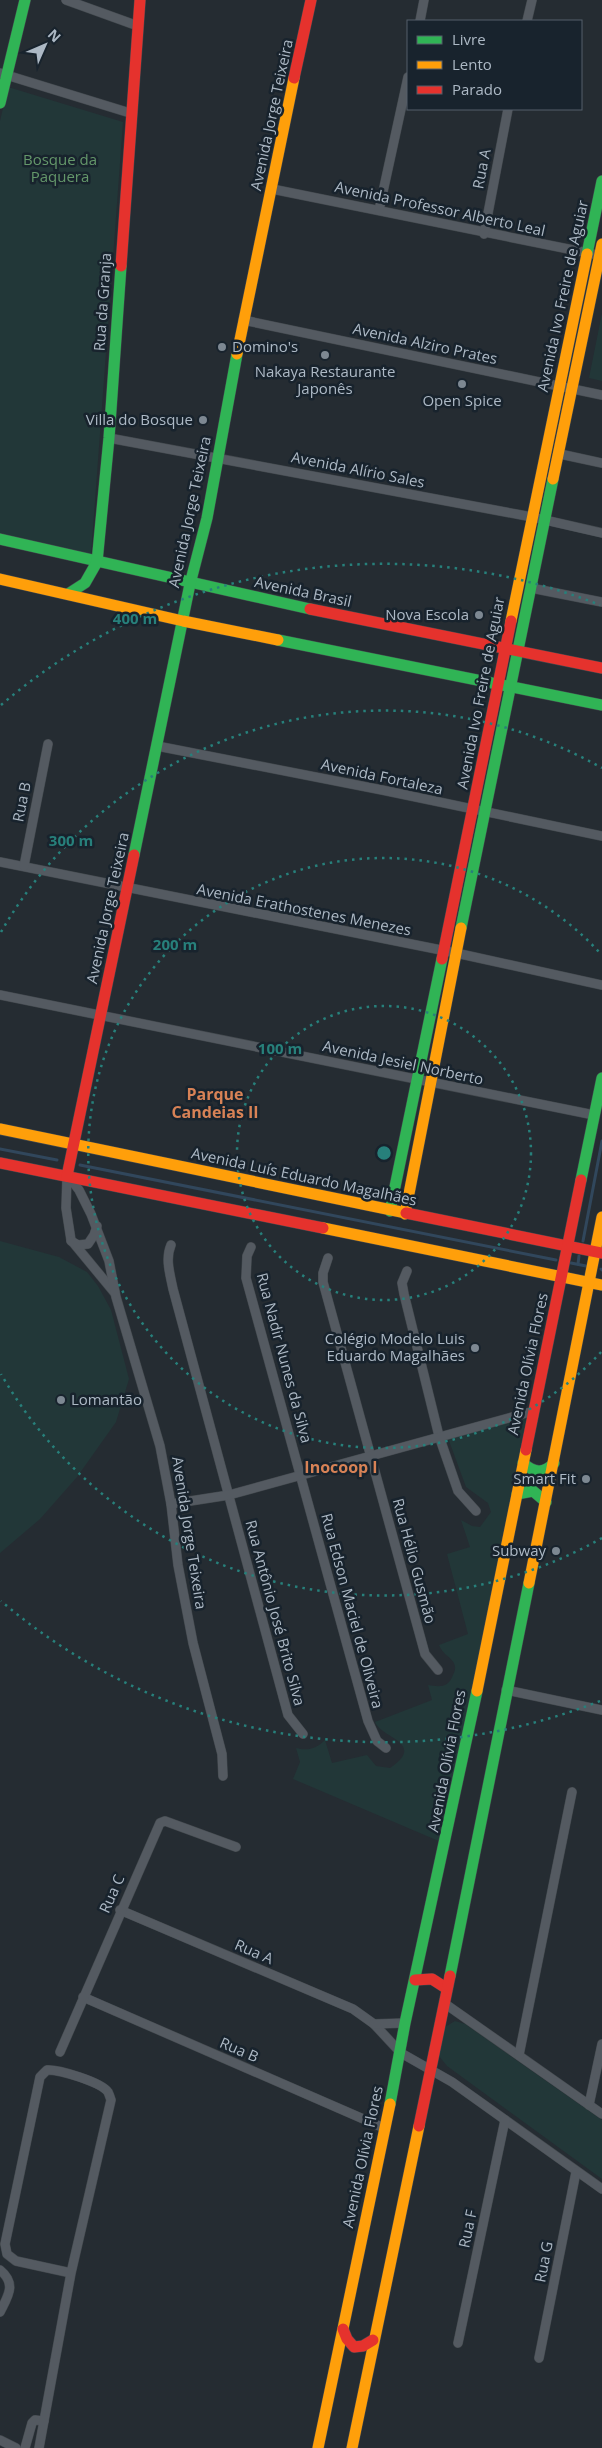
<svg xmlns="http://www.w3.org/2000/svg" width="602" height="2448" font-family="'Open Sans',sans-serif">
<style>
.green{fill:#223738}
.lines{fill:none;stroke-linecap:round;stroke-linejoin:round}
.stream{stroke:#31475c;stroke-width:3}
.street-casing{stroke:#42484d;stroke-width:10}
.fast-casing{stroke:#42484d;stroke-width:12}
.slow-casing{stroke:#42484d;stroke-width:12}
.jam-casing{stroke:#42484d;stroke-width:12}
.street{stroke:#545a61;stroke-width:9}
.fast{stroke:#30b455;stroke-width:11}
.slow{stroke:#ff9f0a;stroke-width:11}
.jam{stroke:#e5322d;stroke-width:11}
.ring{fill:none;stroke:#27807b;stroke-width:2.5;stroke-dasharray:2.5 5}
.poi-dot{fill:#7d8892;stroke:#18232d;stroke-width:2}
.labels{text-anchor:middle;stroke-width:5;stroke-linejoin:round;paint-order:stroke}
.street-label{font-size:15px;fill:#adb9c5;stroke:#18232d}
.park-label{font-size:15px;fill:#64976a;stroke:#18232d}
.poi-label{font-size:15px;fill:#adb9c5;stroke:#18232d;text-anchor:end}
.neighbourhood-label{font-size:16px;font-weight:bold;fill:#d78256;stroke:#18232d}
.centre{fill:#27807b;stroke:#18232d;stroke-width:2.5}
.ring-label{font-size:15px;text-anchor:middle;font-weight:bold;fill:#27807b;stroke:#18232d;stroke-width:5;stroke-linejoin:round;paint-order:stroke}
</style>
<rect width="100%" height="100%" fill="#252c32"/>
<g class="green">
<path d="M 8,87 L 123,122 L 91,555 L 0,538 L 0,121 Z"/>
<path d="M 602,313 L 602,381 L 589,378 Z"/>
<path d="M 0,1241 L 59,1257 L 87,1272 L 98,1286 L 111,1310 L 129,1379 L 116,1422 L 77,1477 L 40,1519 L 0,1553 Z"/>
<path d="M 522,1416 L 526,1419 L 441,1842 L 293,1779 L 300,1762 L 296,1748 C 308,1751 316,1749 325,1740 L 332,1763 L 367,1755 L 376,1766 L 390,1768 C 427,1743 381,1738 375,1722 L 432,1700 L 428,1685 C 440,1687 448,1688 453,1675 C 455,1671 456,1668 454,1663 C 450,1656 443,1655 439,1645 L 468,1634 L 447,1554 L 470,1547 L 461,1520 L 472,1526 L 480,1527 L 491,1512 L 488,1503 L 466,1487 L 448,1438 Z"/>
<path d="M 455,2021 L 465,2024 L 602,2120 L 602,2179 L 447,2066 L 439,2056 L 445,2027 Z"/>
</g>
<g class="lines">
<g class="stream">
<path d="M 0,1149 L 57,1160"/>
<path d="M 80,1165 L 556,1260"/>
<path d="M 583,1241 L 602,1141"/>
<path d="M 571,1263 L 586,1266"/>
<path d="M 578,1264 L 579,1256"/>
<path d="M 601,1269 L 602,1270"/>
</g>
<defs>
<g id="street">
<path d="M 66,0 L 138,26"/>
<path d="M 420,21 L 424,0"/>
<path d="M 527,21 L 532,0"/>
<path d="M 0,73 L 130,113"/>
<path d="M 272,189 L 593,254"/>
<path d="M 379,210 L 408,77"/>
<path d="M 484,234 L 508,109"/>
<path d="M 243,320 L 602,395"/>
<path d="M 109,438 L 532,517 L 602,533"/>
<path d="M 560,454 L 602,463"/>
<path d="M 531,588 L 602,602"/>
<path d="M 157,746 L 382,790 L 602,836"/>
<path d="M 0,862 L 456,953 L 602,985"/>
<path d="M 24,866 L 48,744"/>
<path d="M 0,995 L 594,1115"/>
<path d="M 67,1176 L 66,1208 L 71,1240 L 114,1292"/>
<path d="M 69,1177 L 79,1190 L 91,1214 L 109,1261 L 116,1297 L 160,1446 L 171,1504 L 178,1565 L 193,1643 L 222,1754 L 223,1776"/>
<path d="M 71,1241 L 78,1245 L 88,1244 L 94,1235 L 97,1226"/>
<path d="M 171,1245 C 165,1259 170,1274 173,1289 L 288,1715 L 303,1734"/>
<path d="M 251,1247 L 247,1256 L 246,1278 L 368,1721 L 377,1741 L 386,1748"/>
<path d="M 328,1258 L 323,1273 L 323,1282 L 425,1654 L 438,1670"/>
<path d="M 407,1271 L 402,1283 L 404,1294 L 439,1436 L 458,1491 L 476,1511"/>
<path d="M 171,1504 L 229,1495 L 534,1411"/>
<path d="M 506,1690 L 602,1710"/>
<path d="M 120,1910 L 353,2009 L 374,2024 L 401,2053 L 452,2082 L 602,2189"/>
<path d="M 83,1997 L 384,2128"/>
<path d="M 444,2003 L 602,2114"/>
<path d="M 374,2024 L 405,2023"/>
<path d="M 60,2052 L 160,1823 L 165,1821 L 236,1847"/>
<path d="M 519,2055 L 572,1792"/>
<path d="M 589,2105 L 602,2044"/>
<path d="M 0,2270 C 17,2284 8,2296 0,2312"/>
<path d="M 458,2343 L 505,2120"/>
<path d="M 539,2358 L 576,2172"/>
<path d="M 0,2440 L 16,2448"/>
<path d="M 25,2448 L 32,2423 L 35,2420 L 44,2421"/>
<path d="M 39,2448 L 71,2273 L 111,2100 C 110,2097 109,2094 108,2092 C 101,2082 58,2069 47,2070 L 40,2077 L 5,2244 L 7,2254 L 16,2261 L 71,2273"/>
</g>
<g id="fast">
<path d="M 0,103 L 25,0"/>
<path d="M 587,254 L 602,181"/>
<path d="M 0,539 L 310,609"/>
<path d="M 68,594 L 85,583 L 97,562 L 109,438 L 121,266"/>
<path d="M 278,640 L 602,705"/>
<path d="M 134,855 L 190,584 L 207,518 L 237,354"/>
<path d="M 461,928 L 553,479"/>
<path d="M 581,1180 L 602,1078"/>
<path d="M 390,1211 L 442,959"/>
<path d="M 523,1463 C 534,1473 544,1474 554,1463"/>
<path d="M 517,1494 L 533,1491 L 546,1502"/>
<path d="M 450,1976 L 529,1583"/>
<path d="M 390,2104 L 405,2023 L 477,1691"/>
</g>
<g id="slow">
<path d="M 237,354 L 294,78"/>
<path d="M 553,479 L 602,244"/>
<path d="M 0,579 L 183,621 L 278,640"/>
<path d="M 511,621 L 587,254"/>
<path d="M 0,1129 L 406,1213"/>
<path d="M 405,1214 L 461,928"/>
<path d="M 323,1228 L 602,1285"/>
<path d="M 529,1583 L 602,1217"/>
<path d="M 477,1691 L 526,1450"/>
<path d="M 318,2448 L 390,2104"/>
<path d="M 352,2448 L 419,2126"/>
</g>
<g id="jam">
<path d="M 294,78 L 311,0"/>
<path d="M 121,266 L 140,0"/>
<path d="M 310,609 L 602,668"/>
<path d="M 442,959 L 511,621"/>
<path d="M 0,1163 L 323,1228"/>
<path d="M 67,1176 L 134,855"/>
<path d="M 406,1213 L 602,1253"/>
<path d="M 526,1450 L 581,1180"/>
<path d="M 415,1980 L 432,1979 L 446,1988"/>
<path d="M 419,2126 L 450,1976"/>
<path d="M 343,2329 L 347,2339 L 354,2347 L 363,2346 L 373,2340"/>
</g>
</defs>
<use href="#street" class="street-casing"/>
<use href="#fast" class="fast-casing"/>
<use href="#slow" class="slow-casing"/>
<use href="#jam" class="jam-casing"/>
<use href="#street" class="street"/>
<use href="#fast" class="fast"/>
<use href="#slow" class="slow"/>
<use href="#jam" class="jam"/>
</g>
<g class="ring">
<circle cx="384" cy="1153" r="147"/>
<path d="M601 1352A295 295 0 1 1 601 954"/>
<path d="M602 1538A442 442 0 0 1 1 1374M1 932A442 442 0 0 1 602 768"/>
<path d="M600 1701A589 589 0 0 1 1 1601M1 705A589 589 0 0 1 600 605"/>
</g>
<g class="poi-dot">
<circle cx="222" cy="347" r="5"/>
<circle cx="325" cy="355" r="5"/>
<circle cx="462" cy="384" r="5"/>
<circle cx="203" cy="420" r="5"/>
<circle cx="479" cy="615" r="5"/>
<circle cx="475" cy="1348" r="5"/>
<circle cx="61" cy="1400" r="5"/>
<circle cx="586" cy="1479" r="5"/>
<circle cx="556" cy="1551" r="5"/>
</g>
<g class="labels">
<g class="street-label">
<text transform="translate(272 115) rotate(-78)" y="5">Avenida Jorge Teixeira</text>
<text transform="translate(482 169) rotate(-79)" y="5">Rua A</text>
<text transform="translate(440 209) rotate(12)" y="5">Avenida Professor Alberto Leal</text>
<text transform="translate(563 296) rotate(-78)" y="5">Avenida Ivo Freire de Aguiar</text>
<text transform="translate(103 302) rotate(-86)" y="5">Rua da Granja</text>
<text transform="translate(425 344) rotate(12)" y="5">Avenida Alziro Prates</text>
<text transform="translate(358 470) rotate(11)" y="5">Avenida Alírio Sales</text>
<text transform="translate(190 512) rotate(-78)" y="5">Avenida Jorge Teixeira</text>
<text transform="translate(303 592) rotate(12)" y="5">Avenida Brasil</text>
<text transform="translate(481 693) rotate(-79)" y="5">Avenida Ivo Freire de Aguiar</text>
<text transform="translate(382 777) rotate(12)" y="5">Avenida Fortaleza</text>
<text transform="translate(22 802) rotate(-79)" y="5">Rua B</text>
<text transform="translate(108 908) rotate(-78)" y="5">Avenida Jorge Teixeira</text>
<text transform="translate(304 910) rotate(11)" y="5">Avenida Erathostenes Menezes</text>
<text transform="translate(403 1063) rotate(12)" y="5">Avenida Jesiel Norberto</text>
<text transform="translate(304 1177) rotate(12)" y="5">Avenida Luís Eduardo Magalhães</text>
<text transform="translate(284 1358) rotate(75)" y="5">Rua Nadir Nunes da Silva</text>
<text transform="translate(528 1364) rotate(-78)" y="5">Avenida Olívia Flores</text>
<text transform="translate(189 1533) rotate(81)" y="5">Avenida Jorge Teixeira</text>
<text transform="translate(414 1561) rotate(75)" y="5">Rua Hélio Gusmão</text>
<text transform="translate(352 1611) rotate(75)" y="5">Rua Edson Maciel de Oliveira</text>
<text transform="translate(275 1613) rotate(75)" y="5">Rua Antônio José Brito Silva</text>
<text transform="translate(447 1761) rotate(-79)" y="5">Avenida Olívia Flores</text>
<text transform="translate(112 1894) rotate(-66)" y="5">Rua C</text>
<text transform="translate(254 1952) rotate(23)" y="5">Rua A</text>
<text transform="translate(239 2050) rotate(23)" y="5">Rua B</text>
<text transform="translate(363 2157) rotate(-78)" y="5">Avenida Olívia Flores</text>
<text transform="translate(468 2229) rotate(-78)" y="5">Rua F</text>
<text transform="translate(544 2262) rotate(-79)" y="5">Rua G</text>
</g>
<g class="park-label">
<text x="60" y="165">Bosque da<tspan x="60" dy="17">Paquera</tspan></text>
</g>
<g class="poi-label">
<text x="232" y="352" text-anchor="start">Domino's</text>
<text x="325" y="377" text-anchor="middle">Nakaya Restaurante<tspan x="325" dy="17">Japonês</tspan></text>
<text x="462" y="406" text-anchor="middle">Open Spice</text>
<text x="193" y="425">Villa do Bosque</text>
<text x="469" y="620">Nova Escola</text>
<text x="465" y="1344">Colégio Modelo Luis<tspan x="465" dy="17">Eduardo Magalhães</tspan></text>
<text x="71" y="1405" text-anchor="start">Lomantão</text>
<text x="576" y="1484">Smart Fit</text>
<text x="546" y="1556">Subway</text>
</g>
<g class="neighbourhood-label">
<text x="215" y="1100">Parque<tspan x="215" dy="18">Candeias II</tspan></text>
<text x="341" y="1473">Inocoop I</text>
</g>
</g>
<circle cx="384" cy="1153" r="8" class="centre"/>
<g class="ring-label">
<text x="135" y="624">400 m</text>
<text x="71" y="846">300 m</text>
<text x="175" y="950">200 m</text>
<text x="280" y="1054">100 m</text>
</g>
<rect x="407" y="20" width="175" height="90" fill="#18232d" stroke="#545f6a"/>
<rect x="417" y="36" width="25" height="8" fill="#30b455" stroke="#545f6a"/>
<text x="452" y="45" font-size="15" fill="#adb9c5">Livre</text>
<rect x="417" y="61" width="25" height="8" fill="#ff9f0a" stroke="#545f6a"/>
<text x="452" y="70" font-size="15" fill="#adb9c5">Lento</text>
<rect x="417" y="86" width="25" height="8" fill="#e5322d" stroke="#545f6a"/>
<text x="452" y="95" font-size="15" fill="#adb9c5">Parado</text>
<g transform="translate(45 45) rotate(45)" stroke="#18232d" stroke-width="4" paint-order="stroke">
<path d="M0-4L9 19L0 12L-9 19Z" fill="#adb9c5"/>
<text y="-8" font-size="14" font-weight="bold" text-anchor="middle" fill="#adb9c5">N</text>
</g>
</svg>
